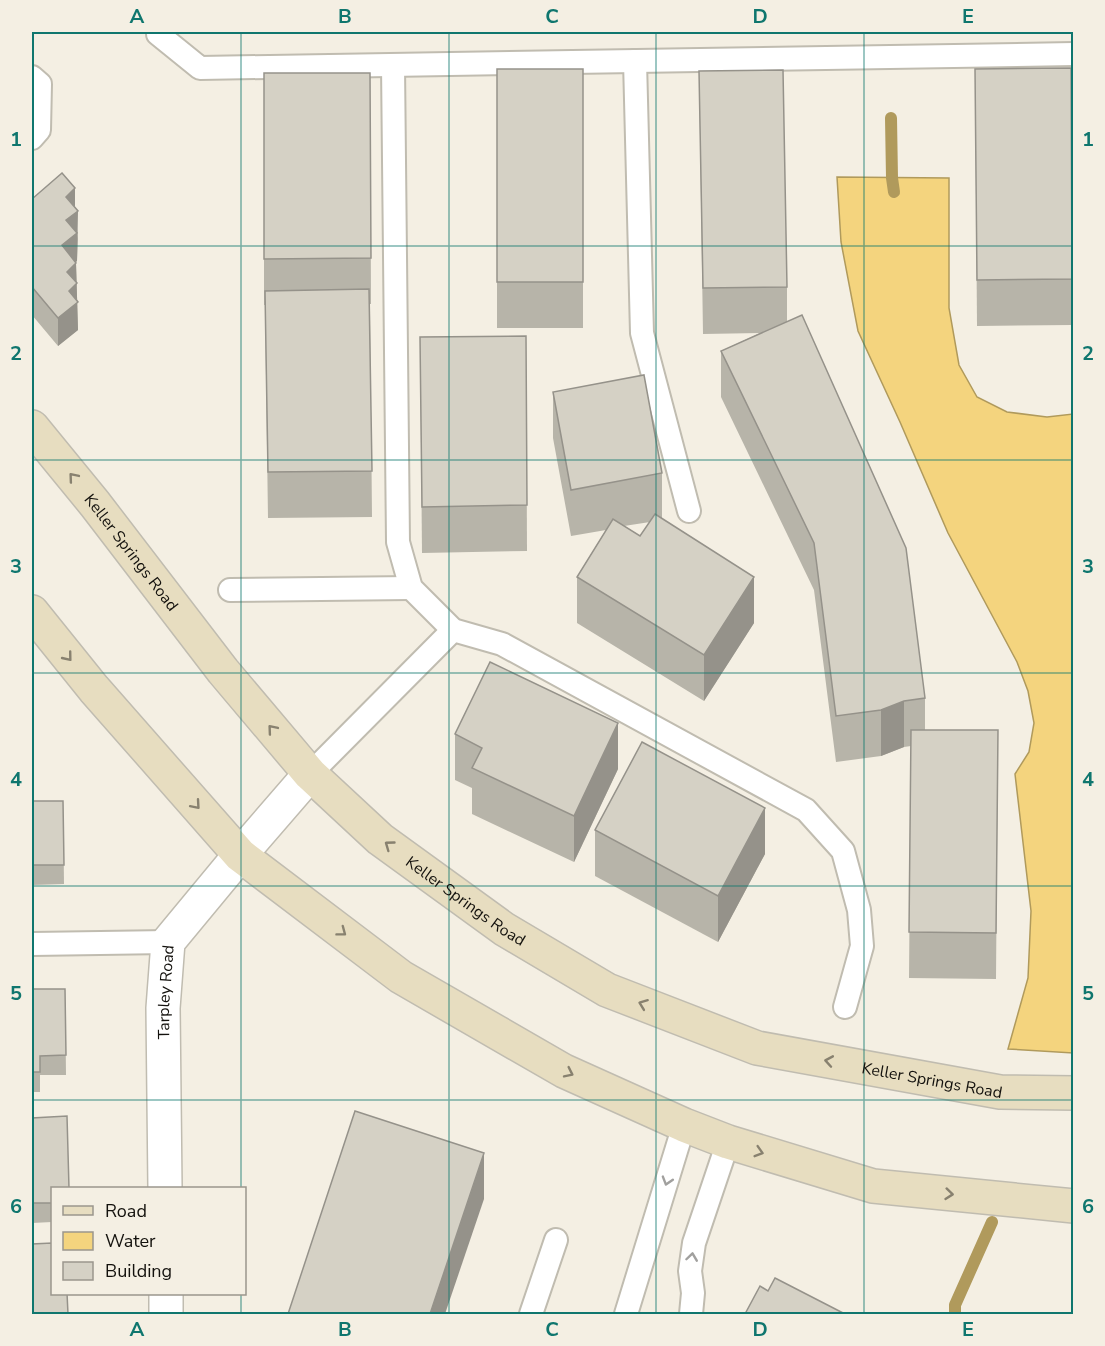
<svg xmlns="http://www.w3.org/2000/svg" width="1105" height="1346" font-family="'Nunito Sans',sans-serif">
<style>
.water{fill:#f4d47e;stroke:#b09a5c;stroke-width:1.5}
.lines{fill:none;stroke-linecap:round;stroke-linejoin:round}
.stream{stroke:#b09a5c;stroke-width:12}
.lane-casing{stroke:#c0bcb0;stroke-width:26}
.street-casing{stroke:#c0bcb0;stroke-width:36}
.secondary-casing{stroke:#c0bcb0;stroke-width:36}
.lane{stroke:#fff;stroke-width:22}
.street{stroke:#fff;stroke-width:33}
.secondary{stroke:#e7ddc0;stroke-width:33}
.wall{fill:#b7b4a9;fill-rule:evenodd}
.shaded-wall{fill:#95928a}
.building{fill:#d5d1c5;stroke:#95928a;stroke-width:1.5}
.oneway{stroke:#88816f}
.oneway2{stroke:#a1a09e}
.grid{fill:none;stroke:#0f766e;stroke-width:1.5;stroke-opacity:0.55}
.labels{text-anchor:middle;stroke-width:6;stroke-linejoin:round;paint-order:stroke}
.street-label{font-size:16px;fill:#13110d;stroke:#f4efe3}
.neatline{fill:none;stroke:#0f766e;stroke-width:2}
.grid-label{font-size:20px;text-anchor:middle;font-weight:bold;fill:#0f766e}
</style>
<rect width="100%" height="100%" fill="#f4efe3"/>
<path class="water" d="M 837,177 L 949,178 L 949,308 L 959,365 L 977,397 L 1007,412 L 1047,417 L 1073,414 L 1073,1053 L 1008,1049 L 1028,978 L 1031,911 L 1015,774 L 1029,752 L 1034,723 L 1028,691 L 1017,662 L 948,533 L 900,422 L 858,331 L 841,242 Z"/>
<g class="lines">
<g class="stream">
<path d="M 891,118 L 892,178 L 894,192"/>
<path d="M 955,1314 L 955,1305 L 992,1222"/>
</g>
<defs>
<g id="lane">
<path d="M 158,32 L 158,34 L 200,68 L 1074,54"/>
<path d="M 635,61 L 642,333 L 689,511"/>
<path d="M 393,65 L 398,542 L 411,588 L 453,630 L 502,644 L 806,810 L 843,851 L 859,910 L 862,946 L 845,1007"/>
<path d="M 32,77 L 40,84 L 39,130 L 32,138"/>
<path d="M 230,590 L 411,588"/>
<path d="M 310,774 L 453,630"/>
<path d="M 32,944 L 168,942"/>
<path d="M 531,1314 L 556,1240"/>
<path d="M 626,1314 L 684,1125"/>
<path d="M 691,1314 L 693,1293 L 690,1271 L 694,1243 L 728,1142"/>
</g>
<g id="street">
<path id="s1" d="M 165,1188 L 163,1008 L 168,942 L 240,855 L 310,774"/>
<path d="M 166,1294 L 166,1314"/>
</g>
<g id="secondary">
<path id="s2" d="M 32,427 L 95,504 L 223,671 L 310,774 L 380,839 L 504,929 L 607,990 L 757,1048 L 1000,1092 L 1074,1093"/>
<path d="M 32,612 L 94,689 L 240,855 L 401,977 L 564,1071 L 684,1125 L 728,1142 L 873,1186 L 1074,1206"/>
</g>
</defs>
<use href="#lane" class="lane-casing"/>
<use href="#street" class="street-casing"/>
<use href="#secondary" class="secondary-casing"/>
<use href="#lane" class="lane"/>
<use href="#street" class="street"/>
<use href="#secondary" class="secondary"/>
</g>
<g class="wall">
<path d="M 1071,68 L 1072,325 L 977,326 L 975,69 Z"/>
<rect x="497" y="69" width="86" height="259"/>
<path d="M 699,71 L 787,287 L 787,321 L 925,698 L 925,730 L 998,730 L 996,979 L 909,978 L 911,746 L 904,747 L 881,756 L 836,762 L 814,590 L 721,397 L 721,351 L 760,333 L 703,334 Z"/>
<path d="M 264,73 L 370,73 L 371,304 L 370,304 L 372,517 L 268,518 L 265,305 L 264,305 Z"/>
<path d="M 32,199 L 75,208 L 78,239 L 77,261 L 76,262 L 78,330 L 58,346 L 32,315 Z"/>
<path d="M 526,336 L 527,551 L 422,553 L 420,337 Z"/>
<path d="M 553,392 L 662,473 L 662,519 L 754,623 L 704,701 L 577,623 L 577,577 L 606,530 L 571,536 L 553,438 ZM 650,522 L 640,536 L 624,526 Z"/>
<path d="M 455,734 L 618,769 L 574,862 L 472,814 L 472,788 L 455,780 Z"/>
<path d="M 32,801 L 63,801 L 64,884 L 32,885 Z"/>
<path d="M 595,830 L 765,854 L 718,942 L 595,876 Z"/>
<path d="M 32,989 L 65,989 L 66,1075 L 40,1075 L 40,1092 L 32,1092 Z"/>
<path d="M 32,1118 L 52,1188 L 52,1222 L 32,1223 Z"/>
</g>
<g class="shaded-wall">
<path d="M 75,188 L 75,213 L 78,211 L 77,261 L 62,273 L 62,245 L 66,197 Z"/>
<path d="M 76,263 L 78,330 L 58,346 L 58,318 L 67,272 Z"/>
<path d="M 754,577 L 754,623 L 704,701 L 704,655 Z"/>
<path d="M 904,701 L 904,747 L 881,756 L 881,710 Z"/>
<path d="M 618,723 L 618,769 L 574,862 L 574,816 Z"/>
<path d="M 765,808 L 765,854 L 718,942 L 718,896 Z"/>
<path d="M 484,1153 L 484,1199 L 445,1314 L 430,1314 Z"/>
</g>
<g class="building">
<path d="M 1071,68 L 1072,279 L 977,280 L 975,69 Z"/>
<rect x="497" y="69" width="86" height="213"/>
<path d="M 783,70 L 787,287 L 703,288 L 699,71 Z"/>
<path d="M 264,73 L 370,73 L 371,258 L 264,259 Z"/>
<path d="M 62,173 L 75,188 L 66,197 L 78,211 L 66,220 L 77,233 L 62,245 L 76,263 L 67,272 L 77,283 L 69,291 L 78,302 L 58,318 L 32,287 L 32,199 Z"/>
<path d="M 369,289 L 372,471 L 268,472 L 265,291 Z"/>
<path d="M 802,315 L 906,548 L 925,698 L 904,701 L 881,710 L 836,716 L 814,543 L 721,351 Z"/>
<path d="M 526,336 L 527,505 L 422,507 L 420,337 Z"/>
<path d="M 644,375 L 662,473 L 571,490 L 553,392 Z"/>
<path d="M 655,514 L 754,577 L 704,655 L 577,577 L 613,519 L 640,536 Z"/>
<path d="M 490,662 L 618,723 L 574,816 L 472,768 L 482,748 L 455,734 Z"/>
<path d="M 911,730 L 998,730 L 996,933 L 909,932 Z"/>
<path d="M 642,742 L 765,808 L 718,896 L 595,830 Z"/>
<path d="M 32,801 L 63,801 L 64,865 L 32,865 Z"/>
<path d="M 32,989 L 65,989 L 66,1055 L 40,1056 L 40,1072 L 32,1072 Z"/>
<path d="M 355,1111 L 484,1153 L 430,1314 L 288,1314 Z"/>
<path d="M 67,1116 L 69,1188 L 52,1188 L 52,1203 L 32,1203 L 32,1118 Z"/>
<path d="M 52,1243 L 52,1293 L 67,1293 L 68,1314 L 32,1314 L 32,1244 Z"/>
<path d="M 775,1278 L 845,1314 L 745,1314 L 760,1286 L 768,1291 Z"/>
</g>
<defs><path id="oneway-chevron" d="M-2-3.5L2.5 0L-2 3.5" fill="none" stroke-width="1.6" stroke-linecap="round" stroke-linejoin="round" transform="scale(1.5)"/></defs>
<g class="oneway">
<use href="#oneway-chevron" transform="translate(73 477) rotate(-130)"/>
<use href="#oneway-chevron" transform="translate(68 657) rotate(51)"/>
<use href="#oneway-chevron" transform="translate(272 729) rotate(-130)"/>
<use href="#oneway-chevron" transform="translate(196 805) rotate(49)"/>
<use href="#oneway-chevron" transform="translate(389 845) rotate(-144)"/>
<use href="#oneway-chevron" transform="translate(342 932) rotate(37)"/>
<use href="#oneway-chevron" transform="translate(643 1004) rotate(-159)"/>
<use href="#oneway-chevron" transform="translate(829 1061) rotate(-170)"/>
<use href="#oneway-chevron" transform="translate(569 1073) rotate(26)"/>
<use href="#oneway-chevron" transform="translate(759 1152) rotate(17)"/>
<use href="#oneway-chevron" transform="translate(949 1194) rotate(6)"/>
</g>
<g class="oneway2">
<use href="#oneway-chevron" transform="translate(667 1181) rotate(107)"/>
<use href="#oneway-chevron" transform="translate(692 1257) rotate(-82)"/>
</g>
<path class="grid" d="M 241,32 L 241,1188M 449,32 L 449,1314M 656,32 L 656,1314M 864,32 L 864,1314M 32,246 L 1074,246M 32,460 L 1074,460M 32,673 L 1074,673M 32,886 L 1074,886M 32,1100 L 1074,1100M 241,1294 L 241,1314"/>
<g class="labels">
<g class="street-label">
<text dy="6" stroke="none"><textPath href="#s2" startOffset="160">Keller Springs Road</textPath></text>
<text dy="6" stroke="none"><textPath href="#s2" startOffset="646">Keller Springs Road</textPath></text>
<text dy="6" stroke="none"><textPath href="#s1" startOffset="196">Tarpley Road</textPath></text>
<text dy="6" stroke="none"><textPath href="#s2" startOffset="1152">Keller Springs Road</textPath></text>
</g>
</g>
<rect width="1105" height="1346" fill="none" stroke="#f4efe3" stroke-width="66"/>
<rect x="51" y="1187" width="195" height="108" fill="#f4efe3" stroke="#9a968d" stroke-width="1.5"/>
<rect x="63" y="1206" width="30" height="9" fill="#e7ddc0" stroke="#9a968d" stroke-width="1.5"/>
<text x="105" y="1217" font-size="18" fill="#13110d">Road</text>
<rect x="63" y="1232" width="30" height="18" fill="#f4d47e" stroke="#9a968d" stroke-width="1.5"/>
<text x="105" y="1247" font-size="18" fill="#13110d">Water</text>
<rect x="63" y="1262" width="30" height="18" fill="#d5d1c5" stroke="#9a968d" stroke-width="1.5"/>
<text x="105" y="1277" font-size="18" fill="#13110d">Building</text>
<rect x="33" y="33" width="1039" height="1280" class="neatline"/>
<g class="grid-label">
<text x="137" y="23">A</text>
<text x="345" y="23">B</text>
<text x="552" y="23">C</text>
<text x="760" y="23">D</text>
<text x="968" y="23">E</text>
<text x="16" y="146">1</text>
<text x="1088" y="146">1</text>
<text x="16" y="360">2</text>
<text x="1088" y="360">2</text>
<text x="16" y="573">3</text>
<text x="1088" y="573">3</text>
<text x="16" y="786">4</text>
<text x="1088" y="786">4</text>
<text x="16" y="1000">5</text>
<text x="1088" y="1000">5</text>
<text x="16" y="1213">6</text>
<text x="1088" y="1213">6</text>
<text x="137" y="1336">A</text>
<text x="345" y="1336">B</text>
<text x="552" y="1336">C</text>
<text x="760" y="1336">D</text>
<text x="968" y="1336">E</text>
</g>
</svg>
